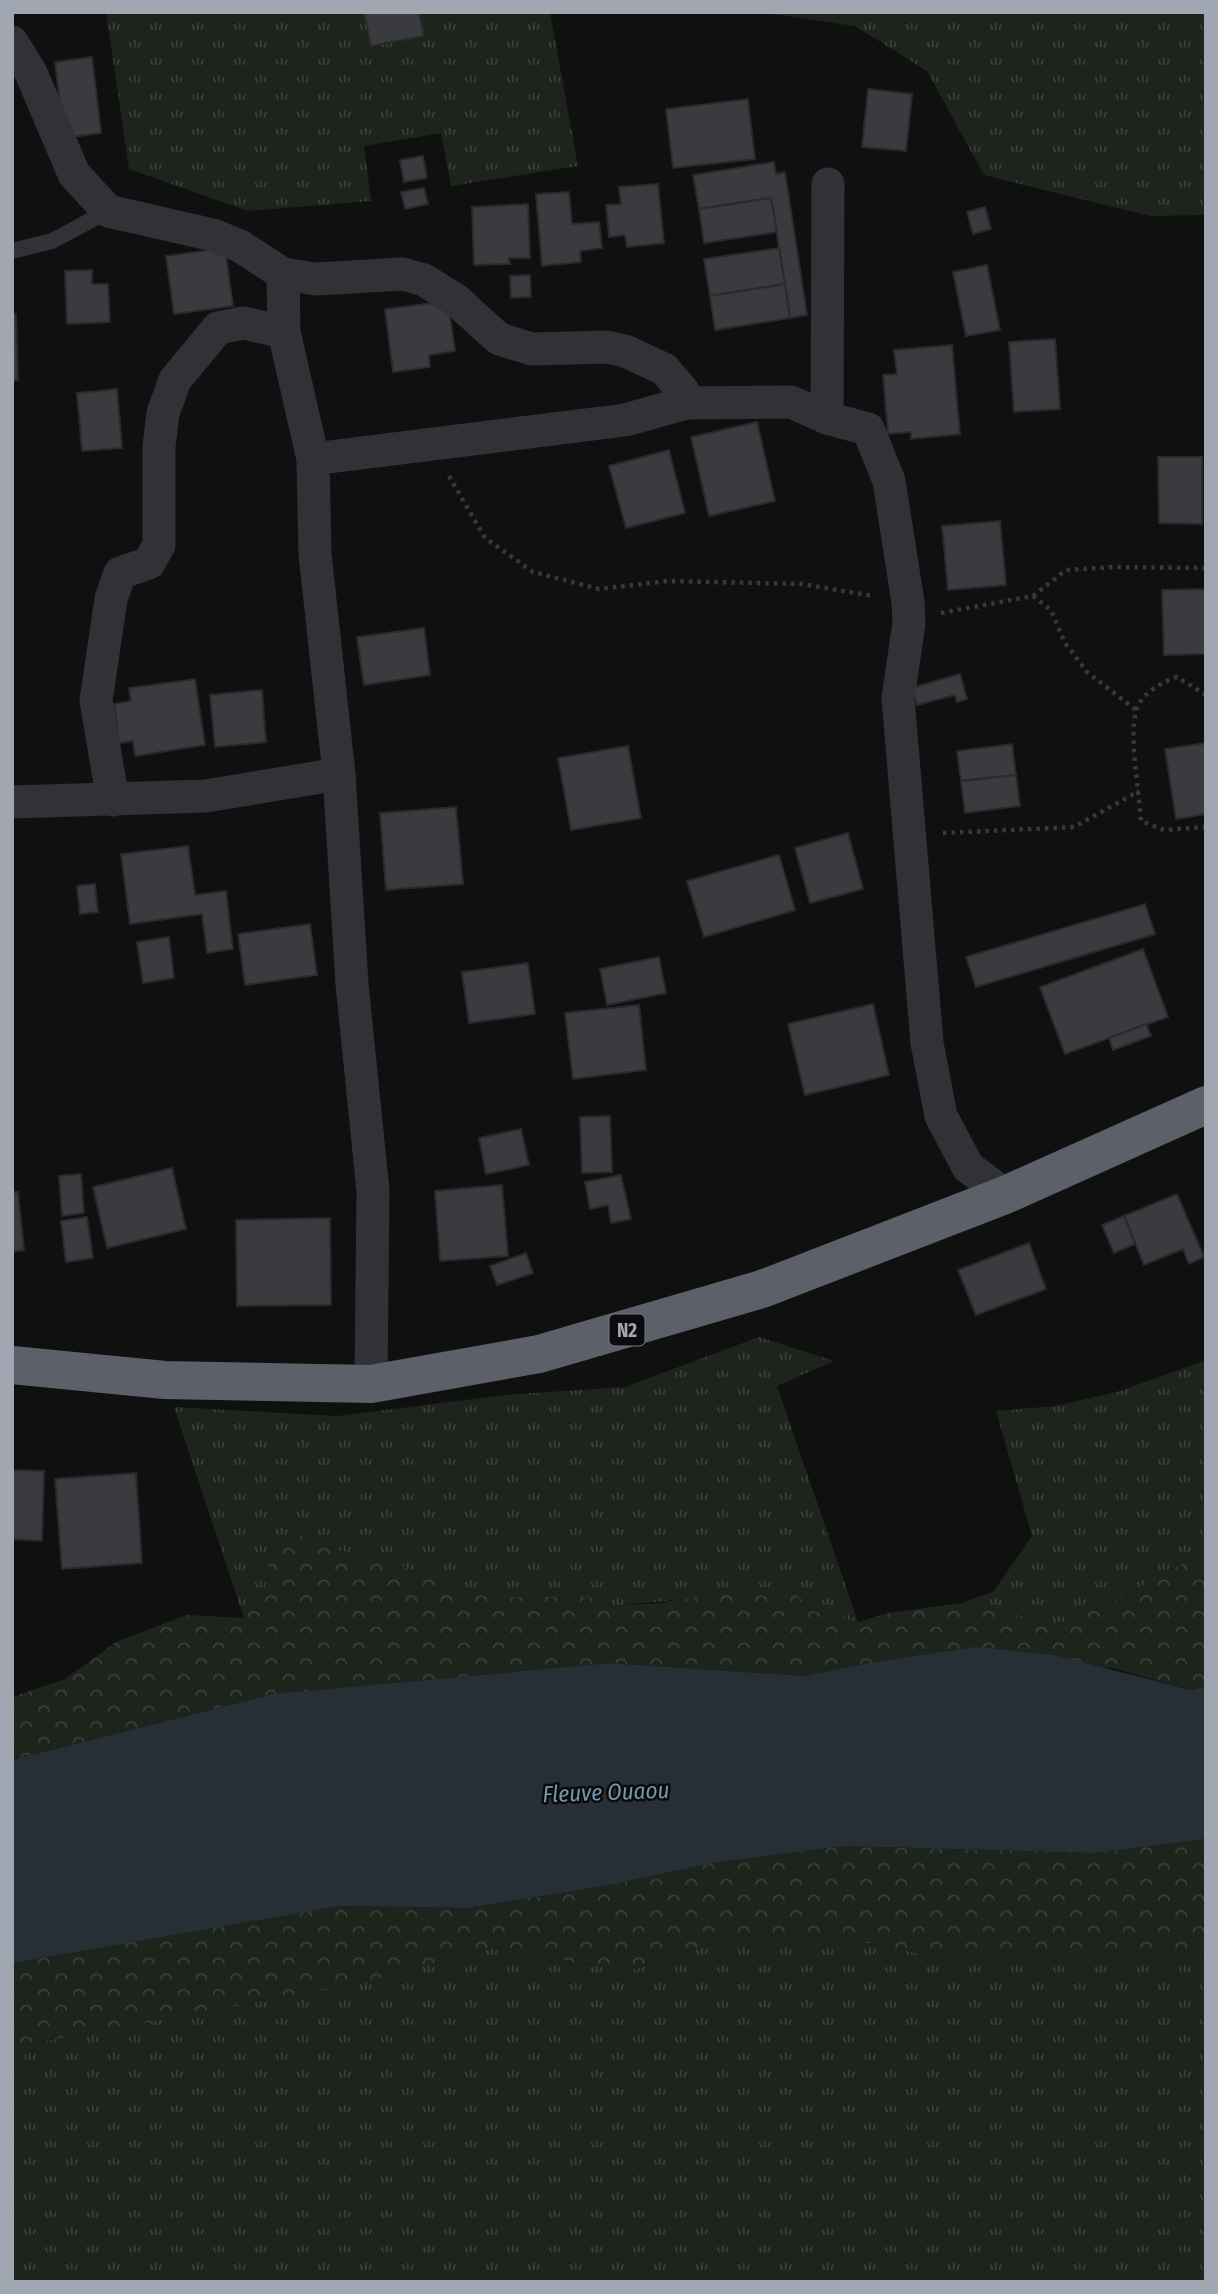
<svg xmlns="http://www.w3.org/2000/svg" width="1218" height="2294" font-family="'Fira Sans Condensed',sans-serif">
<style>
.grass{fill:url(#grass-tufts)}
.forest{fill:url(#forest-crowns)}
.water{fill:#262f35}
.building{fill:#3a3b3f;stroke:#2a2a2d;stroke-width:2}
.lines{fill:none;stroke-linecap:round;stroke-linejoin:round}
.path{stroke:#36393e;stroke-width:4.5;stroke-dasharray:3.5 5;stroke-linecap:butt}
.lane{stroke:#313237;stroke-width:16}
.street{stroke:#313237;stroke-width:33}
.highway{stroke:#5c6068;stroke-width:38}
.labels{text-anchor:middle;stroke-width:5;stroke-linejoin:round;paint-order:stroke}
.shield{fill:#0b0b0c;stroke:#737881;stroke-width:2}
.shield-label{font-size:19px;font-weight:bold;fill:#a0a7b3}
.water-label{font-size:23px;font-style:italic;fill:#7398b2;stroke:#0b0b0c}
</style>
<defs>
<pattern id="grass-tufts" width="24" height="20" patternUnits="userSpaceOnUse" patternTransform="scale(1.75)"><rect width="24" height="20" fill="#1c241c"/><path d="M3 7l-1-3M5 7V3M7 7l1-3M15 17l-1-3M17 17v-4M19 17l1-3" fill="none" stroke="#3a413b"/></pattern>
<pattern id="forest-crowns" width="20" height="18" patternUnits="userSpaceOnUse" patternTransform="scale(1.75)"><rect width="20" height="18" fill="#1c241c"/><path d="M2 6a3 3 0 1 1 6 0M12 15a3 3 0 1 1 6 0" fill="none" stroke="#3a413b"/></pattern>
</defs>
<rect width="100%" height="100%" fill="#101011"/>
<g class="grass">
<path d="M 106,12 L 550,12 L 578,166 L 451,186 L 441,133 L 364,146 L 371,201 L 248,211 L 129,169 Z"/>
<path d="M 758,12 L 1206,12 L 1206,215 L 1150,216 L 984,175 L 927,71 L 855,26 Z"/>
<path d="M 759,1337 L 834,1361 L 777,1386 L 858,1622 L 815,1612 L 790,1589 L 613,1606 L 589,1597 L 491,1597 L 458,1591 L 393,1562 L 337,1550 L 294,1533 L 270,1552 L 265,1591 L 244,1618 L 174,1407 L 337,1416 L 505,1395 L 625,1387 Z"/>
<path d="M 1206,1360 L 1206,1556 L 1198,1556 L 1153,1579 L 1124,1598 L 1052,1626 L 961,1603 L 993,1592 L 1032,1536 L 996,1411 L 1056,1406 L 1120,1391 Z"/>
<path d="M 728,1939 L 847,1939 L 922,1954 L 1206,1958 L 1206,2282 L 12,2282 L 12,2047 L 360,1983 L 493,1948 L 628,1971 Z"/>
</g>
<g class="forest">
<path d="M 294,1533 L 337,1550 L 393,1562 L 458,1591 L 491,1597 L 589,1597 L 613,1606 L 659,1603 L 759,1587 L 790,1589 L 815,1612 L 858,1622 L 889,1613 L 961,1603 L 1052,1626 L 1124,1598 L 1153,1579 L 1198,1556 L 1206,1556 L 1206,1686 L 1191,1690 L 1113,1668 L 863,1664 L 806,1676 L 609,1663 L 273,1694 L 12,1760 L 12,1697 L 65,1679 L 116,1642 L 187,1615 L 244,1618 L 265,1591 L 270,1552 Z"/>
<path d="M 1206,1839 L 1206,1958 L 1029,1958 L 922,1954 L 847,1939 L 728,1939 L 628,1971 L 493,1948 L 361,1983 L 12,2047 L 12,1963 L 25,1959 L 340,1906 L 468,1908 L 605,1886 L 712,1863 L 844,1846 L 1095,1853 Z"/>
</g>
<path class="water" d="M 975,1647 L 1054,1655 L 1191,1690 L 1206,1686 L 1206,1839 L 1095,1853 L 844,1846 L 712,1863 L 605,1886 L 468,1908 L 340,1906 L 12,1963 L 12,1760 L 273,1694 L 609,1663 L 806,1676 L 863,1664 Z"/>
<g class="building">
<path d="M 364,12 L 419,12 L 424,36 L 371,46 Z"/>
<path d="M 92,57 L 101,133 L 64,138 L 55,62 Z"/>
<path d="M 868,89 L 912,94 L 906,151 L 862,147 Z"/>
<path d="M 748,99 L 755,159 L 673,168 L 666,109 Z"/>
<path d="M 423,156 L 427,178 L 404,182 L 400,160 Z"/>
<path d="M 774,162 L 776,174 L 785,172 L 807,315 L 790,318 L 771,198 L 699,209 L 693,175 Z"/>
<path d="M 658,184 L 664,243 L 627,247 L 625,235 L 609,237 L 606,205 L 621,204 L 619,187 Z"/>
<path d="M 424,188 L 428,204 L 405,209 L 401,192 Z"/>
<path d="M 569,192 L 572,224 L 599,222 L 602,248 L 580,251 L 581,262 L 542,266 L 536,194 Z"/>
<path d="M 771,198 L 777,232 L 704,243 L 699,209 Z"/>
<path d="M 528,204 L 530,258 L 509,258 L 510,264 L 474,265 L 472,207 Z"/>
<path d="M 985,207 L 991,229 L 973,234 L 967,212 Z"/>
<path d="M 225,248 L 233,306 L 174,314 L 166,256 Z"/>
<path d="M 779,248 L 785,284 L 710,296 L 704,259 Z"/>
<path d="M 987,265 L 1000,330 L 966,336 L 953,272 Z"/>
<path d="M 92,270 L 92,284 L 108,284 L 110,322 L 67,324 L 65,271 Z"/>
<path d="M 530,275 L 531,297 L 511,298 L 510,276 Z"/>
<path d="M 785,284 L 790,318 L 715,330 L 710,296 Z"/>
<path d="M 448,301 L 455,351 L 429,355 L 430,367 L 393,372 L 385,309 Z"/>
<path d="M 12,314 L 16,314 L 18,380 L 12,381 Z"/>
<path d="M 1055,339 L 1060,409 L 1014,412 L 1009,342 Z"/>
<path d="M 952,345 L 960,434 L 911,439 L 911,432 L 888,434 L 883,375 L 897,374 L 894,350 Z"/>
<path d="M 117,389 L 122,448 L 82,451 L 77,393 Z"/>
<path d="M 757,422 L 775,501 L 709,516 L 691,437 Z"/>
<path d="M 669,450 L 685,513 L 626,528 L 609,466 Z"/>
<path d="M 1158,457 L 1202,457 L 1202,524 L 1159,523 Z"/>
<path d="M 1000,521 L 1006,585 L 948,590 L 942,526 Z"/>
<path d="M 1206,589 L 1206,654 L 1164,655 L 1162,590 Z"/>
<path d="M 424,628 L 430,675 L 364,685 L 357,637 Z"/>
<path d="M 960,674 L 967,699 L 957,702 L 955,695 L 917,705 L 912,688 Z"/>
<path d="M 195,679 L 205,745 L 135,756 L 133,741 L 119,743 L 114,704 L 131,701 L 129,688 Z"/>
<path d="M 262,690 L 266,742 L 215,747 L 210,695 Z"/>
<path d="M 1206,743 L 1206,814 L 1176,819 L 1165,749 Z"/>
<path d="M 1012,744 L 1016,775 L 961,781 L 957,751 Z"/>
<path d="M 628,746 L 641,818 L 571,830 L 558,758 Z"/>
<path d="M 1016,775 L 1020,806 L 965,813 L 961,781 Z"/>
<path d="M 456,807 L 463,884 L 386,890 L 380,813 Z"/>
<path d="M 848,833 L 863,889 L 810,903 L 795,848 Z"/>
<path d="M 188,846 L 195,895 L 226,891 L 233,949 L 207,953 L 202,914 L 130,924 L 121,854 Z"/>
<path d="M 779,855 L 795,910 L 704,937 L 687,881 Z"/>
<path d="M 95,884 L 98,912 L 80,914 L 77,886 Z"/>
<path d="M 1145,904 L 1155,934 L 976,987 L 966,957 Z"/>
<path d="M 310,924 L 317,975 L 245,985 L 238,934 Z"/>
<path d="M 169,937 L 174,978 L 143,983 L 137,942 Z"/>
<path d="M 1143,949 L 1168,1017 L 1065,1054 L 1040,987 Z"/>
<path d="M 659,957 L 666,993 L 607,1005 L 600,969 Z"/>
<path d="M 528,963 L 535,1014 L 469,1023 L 462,972 Z"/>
<path d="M 873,1004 L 889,1075 L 805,1095 L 788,1024 Z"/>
<path d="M 639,1005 L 646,1070 L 573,1079 L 565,1013 Z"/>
<path d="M 1146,1024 L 1151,1036 L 1113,1050 L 1109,1038 Z"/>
<path d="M 610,1116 L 612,1172 L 582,1173 L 580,1117 Z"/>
<path d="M 521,1129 L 529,1165 L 486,1174 L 479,1138 Z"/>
<path d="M 172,1168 L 186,1229 L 107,1248 L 93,1187 Z"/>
<path d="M 81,1174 L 84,1213 L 62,1216 L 59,1176 Z"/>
<path d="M 621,1175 L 631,1219 L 611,1223 L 608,1205 L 590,1209 L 585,1182 Z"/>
<path d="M 502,1185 L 508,1256 L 440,1261 L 435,1191 Z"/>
<path d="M 12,1192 L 18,1192 L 24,1250 L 12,1252 Z"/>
<path d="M 1177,1194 L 1204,1257 L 1189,1264 L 1183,1249 L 1144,1265 L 1124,1216 Z"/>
<path d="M 1124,1216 L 1135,1244 L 1114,1253 L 1102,1225 Z"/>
<path d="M 87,1217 L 93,1258 L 66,1262 L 61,1221 Z"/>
<path d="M 330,1218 L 331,1305 L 237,1306 L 236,1220 Z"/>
<path d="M 1029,1243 L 1046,1289 L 976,1315 L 958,1270 Z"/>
<path d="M 526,1253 L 533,1273 L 497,1285 L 490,1266 Z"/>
<path d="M 12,1470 L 44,1471 L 42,1541 L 12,1539 Z"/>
<path d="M 136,1473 L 142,1563 L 62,1569 L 55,1479 Z"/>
</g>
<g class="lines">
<g class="path">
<path d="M 449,476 L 485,538 L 533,572 L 599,589 L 667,581 L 802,584 L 873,596"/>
<path d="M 1033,596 L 1066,570 L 1114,567 L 1206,568"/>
<path d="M 941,613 L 1033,596 L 1051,610 L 1065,643 L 1087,672 L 1136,710"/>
<path d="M 1206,695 L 1177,677 C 1162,682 1141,693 1136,711 C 1129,740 1139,790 1141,821 L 1164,830 L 1206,827"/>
<path d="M 943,833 L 1074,827 L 1139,791"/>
</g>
<path class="lane" d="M 12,251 L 52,241 L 108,211"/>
<g class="street">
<path d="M 12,42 L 31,73 L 74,174 L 108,211 L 213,235 L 240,246 L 283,274 L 284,332 L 313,459 L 625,420 L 686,403 L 791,402 L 827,418 L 868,429 L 889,481 L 908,602 L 909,623 L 898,698 L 927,1043 L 941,1116 L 968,1167 L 1005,1195"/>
<path d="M 283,274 L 316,279 L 403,274 L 424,280 L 456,300 L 499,339 L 532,349 L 607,347 L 625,351 L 664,369 L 683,391 L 686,403"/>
<path d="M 827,418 L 828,184"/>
<path d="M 313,459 L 315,554 L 339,774 L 352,984 L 373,1191 L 371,1384"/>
<path d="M 113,800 L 96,701 L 111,599 L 120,573 L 149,563 L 159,545 L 159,446 L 163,413 L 175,380 L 218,328 L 243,323 L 284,332"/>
<path d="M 12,802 L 206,796 L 339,774"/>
</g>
<path class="highway" d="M 12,1365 L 165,1380 L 371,1384 L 539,1354 L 762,1289 L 1005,1195 L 1206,1105"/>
</g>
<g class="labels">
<rect class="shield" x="609.5" y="1314.5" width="35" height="31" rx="5"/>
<g class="shield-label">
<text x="627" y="1337">N2</text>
</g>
<g class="water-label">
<text transform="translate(606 1792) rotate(-2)" y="8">Fleuve Ouaou</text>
</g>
</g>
<rect width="1218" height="2294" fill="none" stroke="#a0a7b3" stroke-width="28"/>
</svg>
